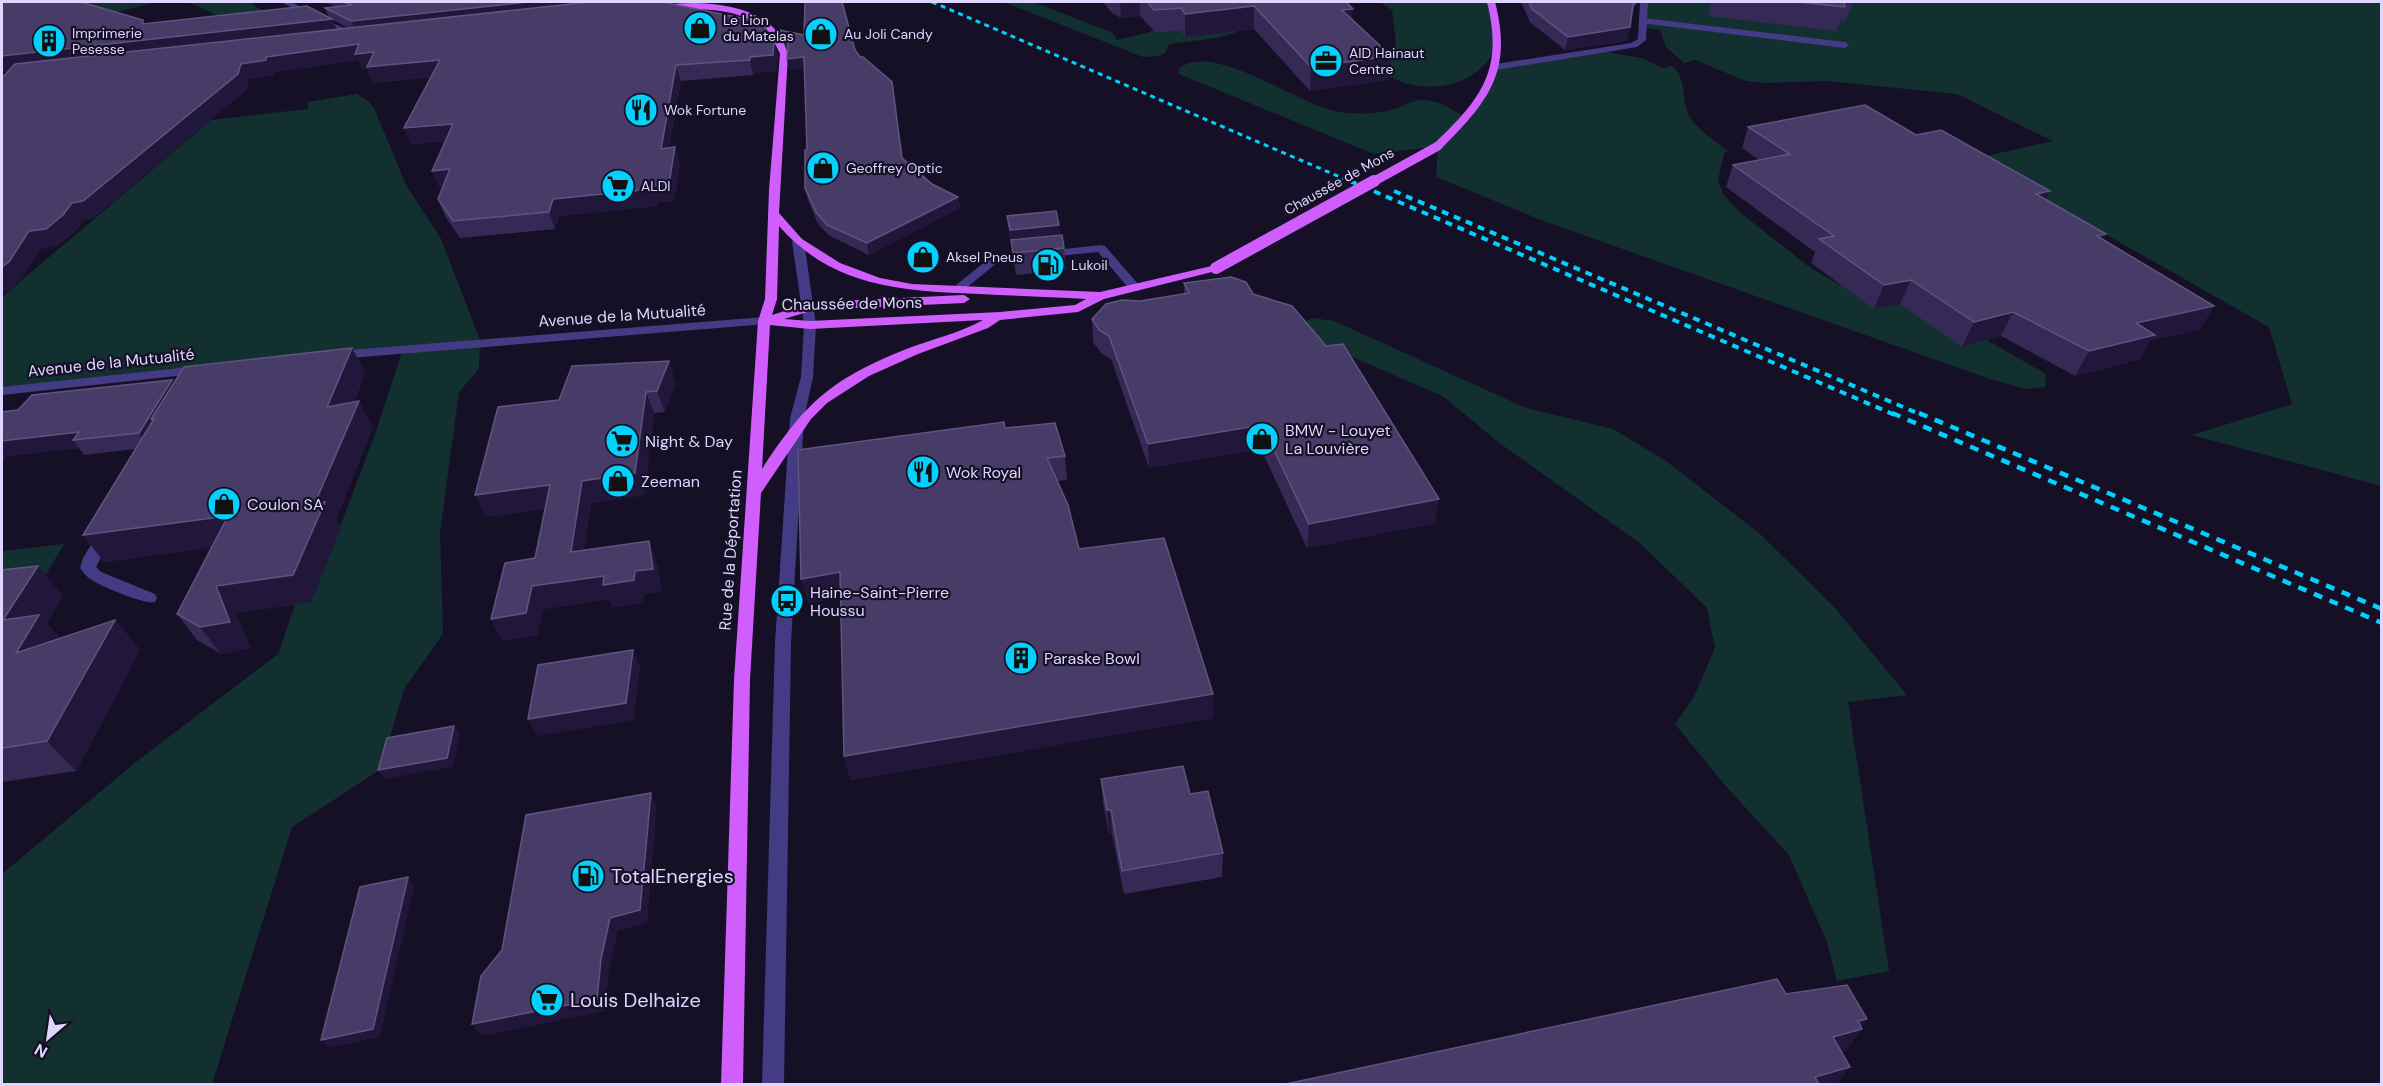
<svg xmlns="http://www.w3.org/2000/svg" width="2383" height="1086" font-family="'DM Sans',sans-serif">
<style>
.green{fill:#133031}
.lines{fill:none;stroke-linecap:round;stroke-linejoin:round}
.service{fill:#443b85;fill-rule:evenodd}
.minor{fill:#443b85;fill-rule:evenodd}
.primary{fill:#cf5efd;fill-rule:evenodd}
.rail-far2{stroke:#04d0fc;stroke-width:3;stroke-dasharray:5 4.5;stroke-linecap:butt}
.rail-far1{stroke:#04d0fc;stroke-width:4;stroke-dasharray:7 6;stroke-linecap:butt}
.rail{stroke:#04d0fc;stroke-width:4.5;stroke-dasharray:9 8;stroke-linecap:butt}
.primary-bridge-far1{stroke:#cf5efd;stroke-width:9}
.primary-bridge{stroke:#cf5efd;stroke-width:12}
.wall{fill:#352955;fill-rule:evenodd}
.shaded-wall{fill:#21173b}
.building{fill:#473c67;stroke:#5f547f;stroke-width:1.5}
.labels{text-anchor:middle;stroke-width:4.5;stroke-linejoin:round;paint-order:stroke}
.far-poi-label{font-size:14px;fill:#ded6ff;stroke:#161027;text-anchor:start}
.far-street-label{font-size:14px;fill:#ded6ff;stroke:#161027}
.street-label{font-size:16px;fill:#ded6ff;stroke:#161027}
.poi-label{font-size:16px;fill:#ded6ff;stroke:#161027;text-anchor:start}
.near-poi-label{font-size:20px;fill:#ded6ff;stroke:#161027;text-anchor:start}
</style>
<rect width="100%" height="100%" fill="#161027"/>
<g class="green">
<path d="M 2,2 L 155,2 L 98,17 Z"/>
<path d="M 188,2 L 253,2 L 252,4 L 285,25 L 225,19 Z"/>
<path d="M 1004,2 L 1033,2 L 1113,33 L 1117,40 L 1150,32 L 1161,26 L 1240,23 L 1235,33 L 1216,38 L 1169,44 L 1166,52 L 1160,56 L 1143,57 Z"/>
<path d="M 1380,2 L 1491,2 L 1495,13 L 1497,48 C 1492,54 1488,62 1482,67 C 1456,93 1404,93 1379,68 L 1396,43 L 1392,10 Z"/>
<path d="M 1644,2 L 2381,2 L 2381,486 L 2192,435 L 2292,404 L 2269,327 L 1973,159 L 2053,141 L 1957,94 L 1826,81 L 1763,83 L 1746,81 L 1695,60 L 1684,63 L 1666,47 L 1660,30 L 1643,28 Z"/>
<path d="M 1608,50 L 1612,53 L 1641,58 L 1663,68 L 1672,66 C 1688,78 1680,102 1691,119 C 1700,131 1716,142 1728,151 L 1724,153 L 1718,180 L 1723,194 L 1738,211 L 1812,269 L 1849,290 L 1927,306 L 2046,374 L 2045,387 L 2025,389 L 1990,379 L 1541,220 L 1436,177 L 1438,146 L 1374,154 L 1179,74 L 1179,69 C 1210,41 1291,99 1327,109 C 1348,115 1373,115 1395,109 C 1405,106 1413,99 1425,100 C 1440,101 1454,111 1467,118 L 1496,67 Z"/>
<path d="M 357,94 L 368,101 L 374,108 L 406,185 L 441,239 L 480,340 L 479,369 L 459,392 L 440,532 L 443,634 L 404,689 L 381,769 L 292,827 L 212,1084 L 2,1084 L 2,874 L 136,762 L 278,654 L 299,594 L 316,591 L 374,437 L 403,349 L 2,391 L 2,297 L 211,120 L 308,109 L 308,102 Z"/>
<path d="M 1312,318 L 1334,321 L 1526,408 L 1613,429 L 1666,461 L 1759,533 L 1835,608 L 1907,695 L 1848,702 L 1889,971 L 1837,981 L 1827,942 L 1789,855 L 1724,784 L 1675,724 L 1694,697 L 1715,648 L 1707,608 L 1641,544 L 1498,442 L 1444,397 L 1314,340 L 1296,327 Z"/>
<path d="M 64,544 L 33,596 L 2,600 L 2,551 Z"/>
</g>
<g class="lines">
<g class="service">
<path d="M 1643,18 L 1845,42 L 1849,45 L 1845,48 L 1640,23 L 1639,21 Z"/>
<path d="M 798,238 L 804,241 L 816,325 L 813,377 L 804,418 L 791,643 L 784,1084 L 762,1084 L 775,643 L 790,418 L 801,377 L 804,325 L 792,241 Z"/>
<path d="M 1101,245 L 1105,246 L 1139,285 L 1139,291 L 1131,291 L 1098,252 L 998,262 L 960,293 L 952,293 L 950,290 L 991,257 Z"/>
<path d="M 106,528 L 113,533 L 96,567 L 101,572 L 155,594 L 157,598 L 155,602 C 145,605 100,586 90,579 C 86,576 83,572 80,568 L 83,558 L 101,529 Z"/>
</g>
<g class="minor">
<path d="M 281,2 L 291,2 L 361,37 L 354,39 Z"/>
<path d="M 1640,2 L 1648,2 L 1646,40 L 1637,47 L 1496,70 L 1491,67 L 1496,64 L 1631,43 L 1638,39 Z"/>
<path d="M 764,317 L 770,321 L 768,324 L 337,359 L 331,355 L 337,351 Z"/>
<path d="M 199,366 L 205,370 L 204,373 L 2,395 L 2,387 Z"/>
</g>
<g class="primary">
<path d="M 1487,2 L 1495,2 C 1513,71 1489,101 1442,148 L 1434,148 L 1434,144 C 1482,98 1504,70 1487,2 Z"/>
<path d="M 665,5 C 696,0 743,3 768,23 C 779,31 784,42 788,54 L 779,213 L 802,239 L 840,263 L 880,278 L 912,284 L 1100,292 L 1216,265 L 1222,268 L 1220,270 L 1104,299 L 1078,312 L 1000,320 L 988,328 L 918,354 L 869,376 L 827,403 L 811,419 L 761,493 L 750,680 L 743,1084 L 721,1084 L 734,680 L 758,321 L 765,299 L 769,190 L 780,54 C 760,6 713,9 668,9 L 664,7 ZM 779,226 C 833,288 904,291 980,294 C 1015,296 1050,297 1086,299 L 1075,305 L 1000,312 L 810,321 L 784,319 L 814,310 L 964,303 L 970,299 L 964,295 L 813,302 L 772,315 L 777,299 ZM 983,320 C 960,333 933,339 909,348 C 833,378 806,401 762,469 L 770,325 L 810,329 Z"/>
</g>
<path class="rail-far2" d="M 932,2 L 1354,183"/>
<g class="rail-far1">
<path d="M 1350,181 L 1895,415"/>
<path d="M 1394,191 L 1922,415"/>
</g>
<g class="rail">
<path d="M 1892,413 L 2382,623"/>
<path d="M 1919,413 L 2382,609"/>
</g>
<path class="primary-bridge-far1" d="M 1371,183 L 1438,146"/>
<path class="primary-bridge" d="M 1216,268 L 1374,181"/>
</g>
<g class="wall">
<path d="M 2,2 L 145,24 L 329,18 L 325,8 L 337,7 L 325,2 L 662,2 L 778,55 L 776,71 L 754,73 L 753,75 L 681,81 L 669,148 L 680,164 L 674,201 L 658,202 L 657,206 L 559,216 L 555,229 L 460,238 L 445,216 L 438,199 L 443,187 L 439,187 L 445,141 L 411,144 L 404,128 L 431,77 L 373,83 L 367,69 L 362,70 L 358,60 L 274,72 L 274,75 L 249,79 L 246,90 L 93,218 L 83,220 L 75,232 L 57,246 L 40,249 L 21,279 L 2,295 ZM 333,20 L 348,28 L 337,29 ZM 8,71 L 4,75 L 2,72 Z"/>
<path d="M 1103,2 L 1346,2 L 1352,19 L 1388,80 L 1310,91 L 1254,29 L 1185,37 L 1181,31 L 1155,32 L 1140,16 L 1121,18 L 1112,13 Z"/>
<path d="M 1521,2 L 1635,2 L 1635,4 L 1632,17 L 1627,41 L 1565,50 L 1530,22 Z"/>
<path d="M 1711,2 L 1853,2 L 1846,21 L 1840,20 L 1836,31 L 1709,16 Z"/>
<path d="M 780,30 L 855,50 L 902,158 L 932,184 L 958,197 L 960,208 L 869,255 L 830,236 L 818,224 L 808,200 L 805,188 L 807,150 L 805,68 L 789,70 L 788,50 L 782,40 Z"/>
<path d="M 1748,127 L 1916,135 L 2050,191 L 2046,199 L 2103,240 L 2214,306 L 2199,330 L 2151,340 L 2140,359 L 2075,376 L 2001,336 L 1962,347 L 1900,304 L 1874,309 L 1811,263 L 1815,252 L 1726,187 L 1733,165 L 1759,160 L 1742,148 Z"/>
<path d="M 1007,216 L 1059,225 L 1060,236 L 1064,248 L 1066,270 L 1016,275 Z"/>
<path d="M 1184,283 L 1253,294 L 1435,523 L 1307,548 L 1261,449 L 1149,468 L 1111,359 L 1101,353 L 1093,342 L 1092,319 L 1140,301 L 1184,294 Z"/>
<path d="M 352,348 L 365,373 L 354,402 L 373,427 L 336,519 L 341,528 L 311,602 L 236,613 L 250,648 L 221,654 L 197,640 L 177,614 L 212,547 L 104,562 L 83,535 L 136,449 L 84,455 L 79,448 L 7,456 L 18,410 L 174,383 Z"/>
<path d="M 676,383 L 665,412 L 654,413 L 644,495 L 591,503 L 584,550 L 657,563 L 661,591 L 644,594 L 643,603 L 613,607 L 609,599 L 543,609 L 537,635 L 503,641 L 491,619 L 535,558 L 545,509 L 486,517 L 559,400 Z"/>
<path d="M 1005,428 L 1065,456 L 1067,480 L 1057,481 L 1079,549 L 1213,718 L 851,780 L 844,756 L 841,597 L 808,603 Z"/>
<path d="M 2,570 L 63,596 L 46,623 L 60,638 L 115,620 L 140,650 L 76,771 L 2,782 Z"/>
<path d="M 1101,779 L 1190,794 L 1223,853 L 1222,877 L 1124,894 L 1112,834 L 1109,834 L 1103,803 Z"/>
</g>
<g class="shaded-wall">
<path d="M 528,2 L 568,2 L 570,8 L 356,32 L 351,21 Z"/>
<path d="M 1120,2 L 1140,2 L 1140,16 L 1121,18 Z"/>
<path d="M 1254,6 L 1254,29 L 1185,37 L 1185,14 Z"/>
<path d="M 1353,9 L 1351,31 L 1342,10 Z"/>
<path d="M 332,19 L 339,34 L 2,72 L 8,82 L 2,90 L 2,56 L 143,24 L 143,20 L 151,34 Z"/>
<path d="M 1630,27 L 1627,41 L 1565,50 L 1568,37 Z"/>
<path d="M 774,40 L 778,55 L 776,71 L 754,73 L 753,75 L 750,60 L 750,57 Z"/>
<path d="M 359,44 L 374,52 L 440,60 L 446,75 L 373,83 L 367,69 L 362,70 L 358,60 L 274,72 L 274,75 L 249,79 L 246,90 L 93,218 L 83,220 L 75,232 L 57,246 L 40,249 L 21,279 L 2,295 L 2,267 L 29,231 L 72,203 L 241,64 L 266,57 Z"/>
<path d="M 1391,56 L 1388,80 L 1310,91 L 1311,67 Z"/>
<path d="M 804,57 L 806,68 L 789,70 L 787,59 Z"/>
<path d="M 676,65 L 681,81 L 666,165 L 661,149 Z"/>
<path d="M 453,124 L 459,140 L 411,144 L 404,128 Z"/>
<path d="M 675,147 L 680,164 L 674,201 L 658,202 L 657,206 L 559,216 L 555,229 L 549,212 L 553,199 L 653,186 Z"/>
<path d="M 450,169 L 457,185 L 439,187 L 432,171 Z"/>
<path d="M 2050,191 L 2038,214 L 2036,194 Z"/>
<path d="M 958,197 L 960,208 L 869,255 L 867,243 Z"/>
<path d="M 1059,225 L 1061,247 L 1011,240 L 1012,252 L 1010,230 Z"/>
<path d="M 2106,234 L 2094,257 L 2097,236 Z"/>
<path d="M 1911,280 L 1900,304 L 1874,309 L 1884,285 Z"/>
<path d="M 2214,306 L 2199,330 L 2151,340 L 2140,359 L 2075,376 L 2089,351 L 2136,323 Z"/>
<path d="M 2013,312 L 2001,336 L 1962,347 L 1974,322 Z"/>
<path d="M 352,348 L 365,373 L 342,433 L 327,407 Z"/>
<path d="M 669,361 L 676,383 L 665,412 L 657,391 Z"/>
<path d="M 172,380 L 181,395 L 154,419 L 151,419 L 159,431 L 149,448 L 139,433 Z"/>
<path d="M 646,392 L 654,413 L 644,495 L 591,503 L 581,574 L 571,552 L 582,481 Z"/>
<path d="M 359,401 L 373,427 L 336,519 L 341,528 L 311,602 L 236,613 L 250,648 L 221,654 L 200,627 L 216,586 L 315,503 Z"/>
<path d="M 1262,425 L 1261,449 L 1149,468 L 1148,444 Z"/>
<path d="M 79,432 L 73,440 L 79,448 L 7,456 L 2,463 L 2,441 Z"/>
<path d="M 550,485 L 560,507 L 486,517 L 475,495 Z"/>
<path d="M 1439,499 L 1435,523 L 1307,548 L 1309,524 Z"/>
<path d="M 228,516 L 246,543 L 104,562 L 83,535 Z"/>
<path d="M 649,541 L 657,563 L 661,591 L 644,594 L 643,603 L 613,607 L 609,599 L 543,609 L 537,635 L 503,641 L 491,619 L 532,586 L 635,571 Z"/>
<path d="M 38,566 L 63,596 L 46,623 L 66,645 L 16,653 L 3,620 Z"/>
<path d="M 840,572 L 847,596 L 808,603 L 801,579 Z"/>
<path d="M 115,620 L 140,650 L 76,771 L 47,741 Z"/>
<path d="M 633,650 L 640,667 L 634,720 L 537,736 L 528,719 Z"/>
<path d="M 1213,694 L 1213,718 L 851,780 L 844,756 Z"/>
<path d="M 454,726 L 460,735 L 453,767 L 384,779 L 378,770 Z"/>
<path d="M 651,793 L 657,806 L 647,923 L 618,931 L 609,972 L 605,1011 L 482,1036 L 472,1024 L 601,959 L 610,918 Z"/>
<path d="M 1107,810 L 1111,810 L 1112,834 L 1109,834 Z"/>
<path d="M 408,877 L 414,886 L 380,1037 L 328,1048 L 321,1040 Z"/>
<path d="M 1867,1019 L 1859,1030 L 1862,1029 L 1846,1051 L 1817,1059 L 1833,1037 L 1858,1021 Z"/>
<path d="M 1850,1067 L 1837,1084 L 1809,1084 L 1815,1077 Z"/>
</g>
<g class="building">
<path d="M 2,2 L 81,2 L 143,20 L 143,24 L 307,6 L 332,19 L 2,56 Z"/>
<path d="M 343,2 L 528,2 L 351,21 L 325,8 L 352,5 Z"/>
<path d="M 590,2 L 662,2 L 756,21 L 764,26 L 774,40 L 773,55 L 750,57 L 750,60 L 676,65 L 661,149 L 675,147 L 669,184 L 653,186 L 652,189 L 553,199 L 549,212 L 453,221 L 438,199 L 450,169 L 432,171 L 453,124 L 404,128 L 440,60 L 367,67 L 374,52 L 355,54 L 359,44 L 266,57 L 266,60 L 241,64 L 238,74 L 83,201 L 72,203 L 63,215 L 46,229 L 29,231 L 9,262 L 2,267 L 2,78 L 15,64 Z"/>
<path d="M 805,2 L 842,2 L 855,50 L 860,57 L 863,57 L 892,82 L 902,158 L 932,184 L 958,197 L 867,243 L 827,225 L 816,212 L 805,188 L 805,150 L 807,150 L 804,57 L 787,59 L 788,44 L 780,30 L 804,35 Z"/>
<path d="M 1147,2 L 1346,2 L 1353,9 L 1342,10 L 1391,56 L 1311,67 L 1254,6 L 1185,14 L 1181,8 L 1154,10 Z"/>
<path d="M 1529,2 L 1635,2 L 1635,4 L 1633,4 L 1630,27 L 1568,37 L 1532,9 Z"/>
<path d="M 1797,2 L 1844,2 L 1845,7 Z"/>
<path d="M 1865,105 L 1916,135 L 1941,130 L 2050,191 L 2036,194 L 2106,234 L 2097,236 L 2214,306 L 2136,323 L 2155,335 L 2089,351 L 2013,312 L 1974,322 L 1911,280 L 1884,285 L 1819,239 L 1834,236 L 1733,165 L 1790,154 L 1748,127 Z"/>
<path d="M 1056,211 L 1059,225 L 1010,230 L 1007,216 Z"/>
<path d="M 1062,235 L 1064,248 L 1013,253 L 1011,240 Z"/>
<path d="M 1231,277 L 1246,282 L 1253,294 L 1292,306 L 1326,346 L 1343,344 L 1439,499 L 1309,524 L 1262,425 L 1148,444 L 1109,336 L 1099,330 L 1092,319 L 1106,304 L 1122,300 L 1140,301 L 1189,293 L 1184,283 Z"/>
<path d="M 352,348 L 327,407 L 359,401 L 315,503 L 325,502 L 293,575 L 216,586 L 230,622 L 200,627 L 177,614 L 228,516 L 83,535 L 154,419 L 151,419 L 184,367 Z"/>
<path d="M 669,361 L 657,391 L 646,392 L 635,473 L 582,481 L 571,552 L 649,541 L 653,569 L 635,571 L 634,580 L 603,585 L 604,576 L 532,586 L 526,613 L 491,619 L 505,563 L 535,558 L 550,485 L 475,495 L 498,407 L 559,400 L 572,366 Z"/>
<path d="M 172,380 L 139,433 L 73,440 L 79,432 L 2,441 L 2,412 L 18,410 L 32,395 Z"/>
<path d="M 1004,422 L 1005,428 L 1055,423 L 1065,456 L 1047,458 L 1068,505 L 1079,549 L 1164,538 L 1213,694 L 844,756 L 840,572 L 801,579 L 798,450 Z"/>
<path d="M 38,566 L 3,620 L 39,615 L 16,653 L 115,620 L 47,741 L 2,748 L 2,570 Z"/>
<path d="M 633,650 L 626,703 L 528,719 L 538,665 Z"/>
<path d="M 454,726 L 447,758 L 378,770 L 387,738 Z"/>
<path d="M 1183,766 L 1190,794 L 1208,791 L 1223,853 L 1122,871 L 1111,810 L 1107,810 L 1101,779 Z"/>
<path d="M 651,793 L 640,910 L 610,918 L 601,959 L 597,999 L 472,1024 L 481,976 L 502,950 L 526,815 Z"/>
<path d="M 408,877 L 373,1029 L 321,1040 L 360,887 Z"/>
<path d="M 1777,979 L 1786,994 L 1847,985 L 1867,1019 L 1858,1021 L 1862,1029 L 1833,1037 L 1850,1067 L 1815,1077 L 1819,1084 L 1286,1084 Z"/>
</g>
<defs>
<symbol id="shop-disc" viewBox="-11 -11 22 22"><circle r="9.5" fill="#04d0fc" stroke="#161027"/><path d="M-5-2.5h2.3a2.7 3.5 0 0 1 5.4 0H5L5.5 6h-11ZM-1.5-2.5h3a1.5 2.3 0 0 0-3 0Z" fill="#111"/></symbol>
<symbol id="building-disc" viewBox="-11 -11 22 22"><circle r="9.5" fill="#04d0fc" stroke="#161027"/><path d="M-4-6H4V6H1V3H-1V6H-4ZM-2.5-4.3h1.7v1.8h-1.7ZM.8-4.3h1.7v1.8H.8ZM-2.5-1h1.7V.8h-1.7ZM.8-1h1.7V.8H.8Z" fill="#111"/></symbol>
<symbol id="office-disc" viewBox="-11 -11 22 22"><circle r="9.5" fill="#04d0fc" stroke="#161027"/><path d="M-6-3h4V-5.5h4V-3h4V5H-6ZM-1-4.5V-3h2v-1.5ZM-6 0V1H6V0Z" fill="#111"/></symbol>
<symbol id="restaurant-disc" viewBox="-11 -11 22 22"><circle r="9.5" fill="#04d0fc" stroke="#161027"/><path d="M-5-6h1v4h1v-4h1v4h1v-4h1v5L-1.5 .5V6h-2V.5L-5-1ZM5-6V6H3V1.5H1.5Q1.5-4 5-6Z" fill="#111"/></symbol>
<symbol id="supermarket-disc" viewBox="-11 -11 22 22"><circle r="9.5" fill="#04d0fc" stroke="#161027"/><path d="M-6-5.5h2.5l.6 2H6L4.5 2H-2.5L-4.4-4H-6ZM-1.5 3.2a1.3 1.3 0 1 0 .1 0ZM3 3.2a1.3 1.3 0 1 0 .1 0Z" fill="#111"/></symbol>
<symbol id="fuel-disc" viewBox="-11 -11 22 22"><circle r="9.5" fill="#04d0fc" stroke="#161027"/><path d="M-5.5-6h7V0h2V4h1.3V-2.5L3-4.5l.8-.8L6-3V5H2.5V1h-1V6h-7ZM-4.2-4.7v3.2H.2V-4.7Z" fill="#111"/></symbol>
<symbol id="bus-disc" viewBox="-11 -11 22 22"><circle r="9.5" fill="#04d0fc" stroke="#161027"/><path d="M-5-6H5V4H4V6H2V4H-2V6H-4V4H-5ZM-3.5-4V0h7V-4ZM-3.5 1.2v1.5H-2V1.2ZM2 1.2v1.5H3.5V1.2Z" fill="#111"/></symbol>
</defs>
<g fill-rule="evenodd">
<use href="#shop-disc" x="681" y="9" width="38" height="38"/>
<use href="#shop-disc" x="802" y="15" width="38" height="38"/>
<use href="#building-disc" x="30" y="22" width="38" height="38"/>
<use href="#office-disc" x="1307" y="42" width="38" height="38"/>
<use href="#restaurant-disc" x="622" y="91" width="38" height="38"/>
<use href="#shop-disc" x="804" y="149" width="38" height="38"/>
<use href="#supermarket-disc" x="599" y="167" width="38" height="38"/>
<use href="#shop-disc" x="904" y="238" width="38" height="38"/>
<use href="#fuel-disc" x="1029" y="246" width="38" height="38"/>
<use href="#shop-disc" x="1243" y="420" width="38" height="38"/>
<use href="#supermarket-disc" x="603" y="422" width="38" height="38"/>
<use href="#restaurant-disc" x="904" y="453" width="38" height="38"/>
<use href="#shop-disc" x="599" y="462" width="38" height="38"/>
<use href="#shop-disc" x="205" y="485" width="38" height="38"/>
<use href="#bus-disc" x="768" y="582" width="38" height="38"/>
<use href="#building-disc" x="1002" y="639" width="38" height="38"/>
<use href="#fuel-disc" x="569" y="857" width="38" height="38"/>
<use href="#supermarket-disc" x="528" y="981" width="38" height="38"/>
</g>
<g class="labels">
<g class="far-poi-label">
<text x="723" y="25">Le Lion<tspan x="723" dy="16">du Matelas</tspan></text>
<text x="72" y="38">Imprimerie<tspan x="72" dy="16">Pesesse</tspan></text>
<text x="844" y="39">Au Joli Candy</text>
<text x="1349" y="58">AID Hainaut<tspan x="1349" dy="16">Centre</tspan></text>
<text x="664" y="115">Wok Fortune</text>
<text x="846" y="173">Geoffrey Optic</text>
<text x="641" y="191">ALDI</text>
<text x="946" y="262">Aksel Pneus</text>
<text x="1071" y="270">Lukoil</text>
</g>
<g class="far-street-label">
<text transform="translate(1339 181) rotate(-29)" y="5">Chaussée de Mons</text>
</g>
<g class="street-label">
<text transform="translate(852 303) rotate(-1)" y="6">Chaussée de Mons</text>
<text transform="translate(622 315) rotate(-4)" y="6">Avenue de la Mutualité</text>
<text transform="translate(111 362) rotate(-6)" y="6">Avenue de la Mutualité</text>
<text transform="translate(730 550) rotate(-86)" y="6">Rue de la Déportation</text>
</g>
<g class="poi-label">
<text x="1285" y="436">BMW - Louyet<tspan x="1285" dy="18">La Louvière</tspan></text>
<text x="645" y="447">Night &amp; Day</text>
<text x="946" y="478">Wok Royal</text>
<text x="641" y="487">Zeeman</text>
<text x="247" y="510">Coulon SA</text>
<text x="810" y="598">Haine-Saint-Pierre<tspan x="810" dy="18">Houssu</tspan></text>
<text x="1044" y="664">Paraske Bowl</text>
</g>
<g class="near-poi-label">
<text x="611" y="883">TotalEnergies</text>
<text x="570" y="1007">Louis Delhaize</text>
</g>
</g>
<rect width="2383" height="1086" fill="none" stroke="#ded6ff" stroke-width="6"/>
<g transform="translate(48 1038) rotate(209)" stroke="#161027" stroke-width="4.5" paint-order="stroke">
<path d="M0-4.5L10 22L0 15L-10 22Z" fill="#ded6ff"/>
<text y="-9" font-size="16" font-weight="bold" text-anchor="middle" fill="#ded6ff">N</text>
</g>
</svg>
